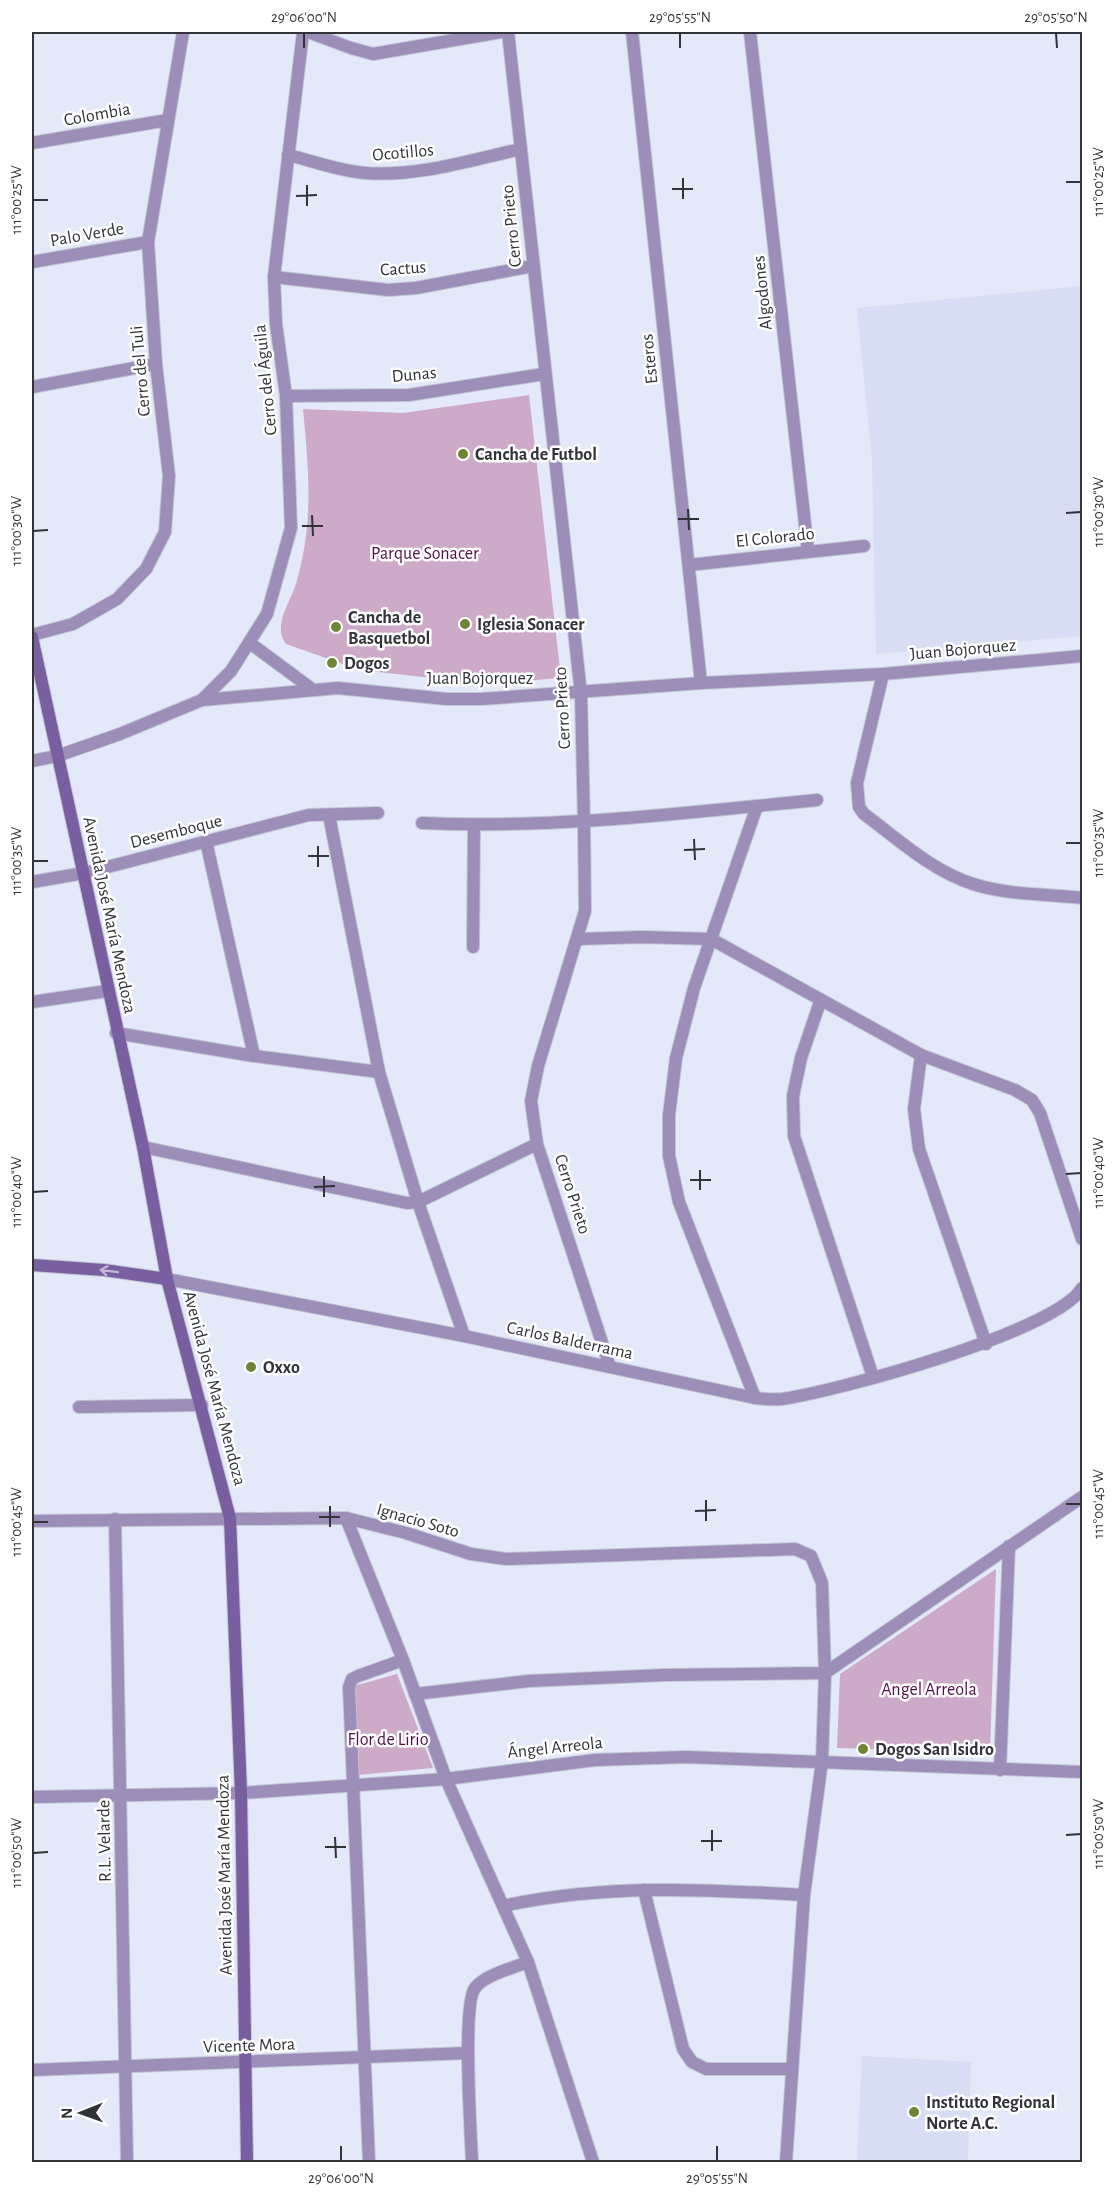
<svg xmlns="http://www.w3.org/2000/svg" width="1114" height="2194" font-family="'Alegreya Sans',sans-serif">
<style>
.built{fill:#d7def4}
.green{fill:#cdaac7}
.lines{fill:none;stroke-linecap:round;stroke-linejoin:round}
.street-casing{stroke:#c0c5d3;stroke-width:14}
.secondary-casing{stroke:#c0c5d3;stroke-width:14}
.street{stroke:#9d8db9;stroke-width:12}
.secondary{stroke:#795f9f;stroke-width:12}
.oneway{stroke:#c3b7d4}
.ticks{fill:none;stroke:#313339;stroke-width:2}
.poi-dot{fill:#708435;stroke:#fff;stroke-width:2}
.labels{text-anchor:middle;stroke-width:5;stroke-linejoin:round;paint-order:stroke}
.street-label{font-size:18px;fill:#313339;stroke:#fff}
.poi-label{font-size:18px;font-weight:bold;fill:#313339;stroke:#fff;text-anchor:start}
.park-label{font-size:18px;fill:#500f4a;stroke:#fff}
.neatline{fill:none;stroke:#313339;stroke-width:2}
.ticks-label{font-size:15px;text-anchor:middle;fill:#313339}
</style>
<rect width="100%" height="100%" fill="#e4e9f9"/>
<g class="built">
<path d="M 1082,286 L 1082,636 L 876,654 L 872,460 L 857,308 Z"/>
<path d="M 862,2056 L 971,2062 L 968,2162 L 857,2162 Z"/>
</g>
<g class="green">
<path d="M 529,395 L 561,678 L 485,684 L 360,670 L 286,644 C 272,626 290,603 296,584 C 314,522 309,472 303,409 L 403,413 Z"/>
<path d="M 996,1569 L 990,1753 L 837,1748 L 840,1674 Z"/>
<path d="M 397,1674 L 433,1768 L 358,1775 L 354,1686 Z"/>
</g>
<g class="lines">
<defs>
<g id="street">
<path d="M 308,32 L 351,48 L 373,54 L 501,32"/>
<path d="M 508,32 L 581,694 L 584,823 L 585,911 L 538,1066 L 531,1101 L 537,1144 L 610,1367"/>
<path d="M 632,32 L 701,683"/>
<path d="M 750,32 L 808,551"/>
<path d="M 32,143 L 168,120"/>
<path d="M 288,155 C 313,161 339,171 365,173 C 418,177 471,160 521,149"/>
<path d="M 32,262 L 148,242"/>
<path d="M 274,277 L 388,290 L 416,288 L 533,266"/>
<path d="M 32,387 L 156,364"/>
<path d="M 286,396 L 409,395 L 544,374"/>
<path d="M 689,565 L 864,546"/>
<path d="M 32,635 L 73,624 L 117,599 L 146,569 L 165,532 L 169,476 L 156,364 L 148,242 L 183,32"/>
<path d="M 250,643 L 312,689"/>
<path d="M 883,674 L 857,783 L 859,807 L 864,814 C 898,839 932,871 973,884 C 1007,895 1047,894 1082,898"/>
<path d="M 202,700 L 231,671 L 267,614 L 291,528 L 286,396 L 276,324 L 274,277 L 303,32"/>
<path d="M 32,761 L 57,756 L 120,734 L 202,700 L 338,688 L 446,699 L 481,699 L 701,683 L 883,674 L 1082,656"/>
<path d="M 329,815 L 379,1072 L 418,1202 L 464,1336"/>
<path d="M 422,823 C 554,829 685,813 817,800"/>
<path d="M 206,841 L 254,1056"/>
<path d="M 32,882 L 84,873 L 309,815 L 378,813"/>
<path d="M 578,939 L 642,937 L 711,939 L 921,1055 L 1015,1090 L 1032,1100 L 1040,1113 L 1082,1239"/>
<path d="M 473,947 L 474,825"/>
<path d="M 32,1002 L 107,991"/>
<path d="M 820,1002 L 801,1058 L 793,1096 L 794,1136 L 873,1377"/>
<path d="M 116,1033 L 254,1056 L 379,1072"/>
<path d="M 921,1055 L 914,1109 L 919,1149 L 986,1344"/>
<path d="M 143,1147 L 407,1203 L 418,1202 L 537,1144"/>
<path d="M 167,1279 L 464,1336 L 755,1398 C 764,1399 773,1400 782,1399 C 837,1391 1056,1332 1082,1288"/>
<path d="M 755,1398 L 679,1202 L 669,1156 L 669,1115 L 676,1058 L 694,988 L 757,806"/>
<path d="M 79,1407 L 202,1405"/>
<path d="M 346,1518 L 403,1660 L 446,1779 L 528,1962 L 593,2162"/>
<path d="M 115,1519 L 127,2162"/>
<path d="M 32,1521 L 346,1518 L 406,1533 L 471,1554 L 506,1559 L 795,1549 L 811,1556 L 822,1583 L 825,1673 L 822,1761 L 804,1895 L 786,2162"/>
<path d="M 415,1694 L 529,1681 L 665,1675 L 825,1673 L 1082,1497"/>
<path d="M 1000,1770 L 1009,1546"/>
<path d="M 32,1797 L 241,1793 L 446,1779 L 595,1760 L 686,1757 L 1082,1772"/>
<path d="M 644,1890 L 683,2049 L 692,2062 L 706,2069 L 791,2069"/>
<path d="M 503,1906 C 603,1884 703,1889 804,1895"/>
<path d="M 32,2070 L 468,2053"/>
<path d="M 369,2162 L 349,1687 L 352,1679 L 358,1676 L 403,1660"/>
<path d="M 472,2162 C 471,2135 462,2005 475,1988 C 484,1975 513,1968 528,1962"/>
</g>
<g id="secondary">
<path d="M 32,637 L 143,1147 L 167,1279 L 230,1518 L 241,1793 L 247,2162"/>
<path d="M 32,1265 L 104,1270 L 167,1279"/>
</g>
</defs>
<use href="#street" class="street-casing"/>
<use href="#secondary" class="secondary-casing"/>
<use href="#street" class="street"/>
<use href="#secondary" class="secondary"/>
</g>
<defs><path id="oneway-shaft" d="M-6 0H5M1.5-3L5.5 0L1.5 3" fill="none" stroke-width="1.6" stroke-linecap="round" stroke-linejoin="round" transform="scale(1.5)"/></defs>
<use class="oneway" href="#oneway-shaft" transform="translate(109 1271) rotate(-173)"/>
<path class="ticks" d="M 304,33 L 304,48M 680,33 L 680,48M 1056,33 L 1057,48M 683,178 L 683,199M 1066,182 L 1081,182M 307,185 L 307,206M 672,189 L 693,189M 296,196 L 317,195M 33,200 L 48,200M 688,509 L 689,530M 1066,513 L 1081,512M 312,515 L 313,536M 678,519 L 699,519M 302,526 L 323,526M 33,531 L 48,530M 694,839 L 695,860M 1066,843 L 1081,843M 318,846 L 318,867M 684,850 L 705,849M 308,856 L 329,856M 33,861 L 48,861M 700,1170 L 700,1190M 1066,1174 L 1081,1173M 324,1176 L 324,1197M 690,1180 L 711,1180M 314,1187 L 335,1186M 33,1192 L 48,1191M 706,1500 L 706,1521M 1066,1504 L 1081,1504M 330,1506 L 330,1527M 695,1511 L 716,1510M 319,1517 L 340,1517M 33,1522 L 48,1522M 712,1830 L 712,1851M 1066,1835 L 1081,1834M 335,1837 L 336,1858M 701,1841 L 722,1841M 325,1847 L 346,1847M 33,1853 L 48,1852M 341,2146 L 341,2161M 717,2146 L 717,2161"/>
<g class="poi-dot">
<circle cx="463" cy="454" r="6"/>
<circle cx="465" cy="624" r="6"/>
<circle cx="336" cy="627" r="6"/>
<circle cx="332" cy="663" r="6"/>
<circle cx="251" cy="1367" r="6"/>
<circle cx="863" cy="1749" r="6"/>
<circle cx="914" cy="2112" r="6"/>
</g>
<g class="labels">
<g class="street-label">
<text transform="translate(97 114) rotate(-10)" y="6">Colombia</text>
<text transform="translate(403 152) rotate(-5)" y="6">Ocotillos</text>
<text transform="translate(511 226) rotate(-96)" y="6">Cerro Prieto</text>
<text transform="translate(87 234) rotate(-10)" y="6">Palo Verde</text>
<text transform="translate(403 268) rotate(-4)" y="6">Cactus</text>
<text transform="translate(762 293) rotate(-96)" y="6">Algodones</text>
<text transform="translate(649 359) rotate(-96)" y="6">Esteros</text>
<text transform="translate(140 371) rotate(-95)" y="6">Cerro del Tuli</text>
<text transform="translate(414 374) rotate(-5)" y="6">Dunas</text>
<text transform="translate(265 380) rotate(-96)" y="6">Cerro del Águila</text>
<text transform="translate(775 537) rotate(-6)" y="6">El Colorado</text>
<text transform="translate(963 649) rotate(-5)" y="6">Juan Bojorquez</text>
<text x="480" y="684">Juan Bojorquez</text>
<text transform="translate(562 708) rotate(-93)" y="6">Cerro Prieto</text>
<text transform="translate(176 831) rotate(-14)" y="6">Desemboque</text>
<text transform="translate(110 915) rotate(78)" y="6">Avenida José María Mendoza</text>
<text transform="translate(573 1194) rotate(72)" y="6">Cerro Prieto</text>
<text transform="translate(570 1340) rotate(12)" y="6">Carlos Balderrama</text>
<text transform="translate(215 1388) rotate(75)" y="6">Avenida José María Mendoza</text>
<text transform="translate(418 1520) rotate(16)" y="6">Ignacio Soto</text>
<text transform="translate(555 1747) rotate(-6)" y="6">Ángel Arreola</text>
<text transform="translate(104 1841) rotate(-91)" y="6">R.L. Velarde</text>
<text transform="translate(224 1875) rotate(-91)" y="6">Avenida José María Mendoza</text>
<text transform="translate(249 2045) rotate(-2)" y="6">Vicente Mora</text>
</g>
<g class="poi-label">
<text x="475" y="460">Cancha de Futbol</text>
<text x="348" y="623">Cancha de<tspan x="348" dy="21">Basquetbol</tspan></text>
<text x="477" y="630">Iglesia Sonacer</text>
<text x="344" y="669">Dogos</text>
<text x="263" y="1373">Oxxo</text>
<text x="875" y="1755">Dogos San Isidro</text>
<text x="926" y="2108">Instituto Regional<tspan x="926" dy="21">Norte A.C.</tspan></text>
</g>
<g class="park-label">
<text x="425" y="559">Parque Sonacer</text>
<text x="929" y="1695">Angel Arreola</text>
<text x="388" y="1745">Flor de Lirio</text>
</g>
</g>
<rect width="1114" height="2194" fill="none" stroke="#ffffff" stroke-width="66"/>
<g transform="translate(81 2113) rotate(269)" stroke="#ffffff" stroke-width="4.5" paint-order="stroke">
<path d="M0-4.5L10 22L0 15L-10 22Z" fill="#313339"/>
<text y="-9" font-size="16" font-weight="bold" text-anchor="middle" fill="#313339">N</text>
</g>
<rect x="33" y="33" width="1048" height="2128" class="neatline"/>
<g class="ticks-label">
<text x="304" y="22">29°06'00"N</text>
<text x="680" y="22">29°05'55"N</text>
<text x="1056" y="22">29°05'50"N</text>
<text transform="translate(1098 182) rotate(-90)" y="5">111°00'25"W</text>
<text transform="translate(16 200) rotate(-90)" y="5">111°00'25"W</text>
<text transform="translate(1098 512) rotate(-90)" y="5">111°00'30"W</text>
<text transform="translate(16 531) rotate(-90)" y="5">111°00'30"W</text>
<text transform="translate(1098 843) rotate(-90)" y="5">111°00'35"W</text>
<text transform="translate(16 861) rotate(-90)" y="5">111°00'35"W</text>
<text transform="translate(1098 1173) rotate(-90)" y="5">111°00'40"W</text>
<text transform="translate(16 1192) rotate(-90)" y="5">111°00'40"W</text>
<text transform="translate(1098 1504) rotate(-90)" y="5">111°00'45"W</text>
<text transform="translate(16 1522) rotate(-90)" y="5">111°00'45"W</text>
<text transform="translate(1098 1834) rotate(-90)" y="5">111°00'50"W</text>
<text transform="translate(16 1853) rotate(-90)" y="5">111°00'50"W</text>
<text x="341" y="2183">29°06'00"N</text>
<text x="717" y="2183">29°05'55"N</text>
</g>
</svg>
